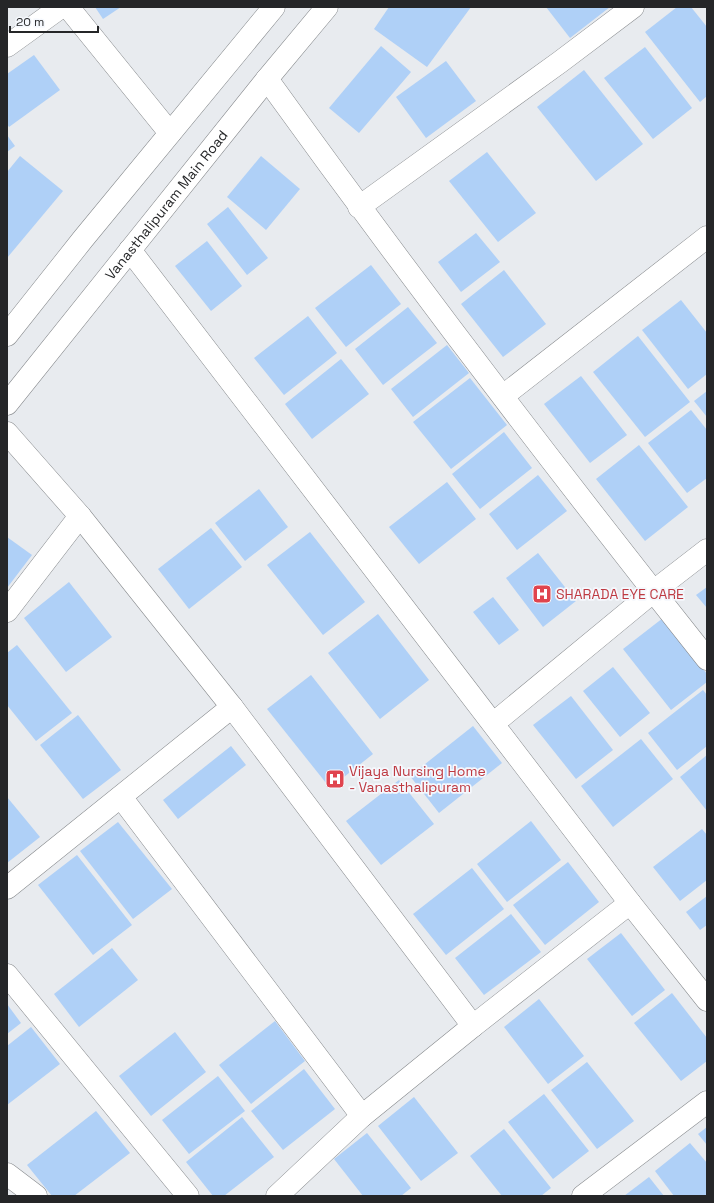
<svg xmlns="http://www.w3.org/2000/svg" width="714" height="1203" font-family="'Space Grotesk',sans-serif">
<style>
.building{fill:#afd0f7}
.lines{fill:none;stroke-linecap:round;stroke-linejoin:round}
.minor-casing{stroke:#878a8d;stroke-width:23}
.minor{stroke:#fff;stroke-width:22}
.labels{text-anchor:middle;stroke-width:3.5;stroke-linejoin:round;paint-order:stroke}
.street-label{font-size:14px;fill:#252628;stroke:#f5f8fd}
.health-label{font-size:14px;fill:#be3a42;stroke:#f5f8fd;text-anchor:start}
</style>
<rect width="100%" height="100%" fill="#e8ebef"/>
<g class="building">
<path d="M 95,7 L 121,7 L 103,19 Z"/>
<path d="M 389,7 L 471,7 L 427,67 L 374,29 Z"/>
<path d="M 546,7 L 610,7 L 570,38 Z"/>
<path d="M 677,7 L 691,7 L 707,27 L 707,96 L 700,102 L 645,32 Z"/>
<path d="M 381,46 L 411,72 L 359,133 L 329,108 Z"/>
<path d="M 645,47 L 692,108 L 653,139 L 604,78 Z"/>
<path d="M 34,55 L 60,90 L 9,127 L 7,124 L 7,74 Z"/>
<path d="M 446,61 L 476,101 L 426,138 L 396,97 Z"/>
<path d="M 584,70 L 643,144 L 596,181 L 537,107 Z"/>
<path d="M 7,135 L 15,146 L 7,152 Z"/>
<path d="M 487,152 L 536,213 L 498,242 L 449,181 Z"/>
<path d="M 20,156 L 63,191 L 7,258 L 7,172 Z"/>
<path d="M 261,156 L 300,189 L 266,230 L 227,197 Z"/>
<path d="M 228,207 L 268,258 L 247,275 L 207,224 Z"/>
<path d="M 476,233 L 500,262 L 461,292 L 438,262 Z"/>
<path d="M 207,241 L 242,286 L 211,311 L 175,266 Z"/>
<path d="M 371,265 L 401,304 L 346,347 L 315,308 Z"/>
<path d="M 504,270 L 546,324 L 503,357 L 461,304 Z"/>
<path d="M 681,300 L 707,333 L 707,374 L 688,389 L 642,330 Z"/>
<path d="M 408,307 L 437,343 L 383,385 L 355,349 Z"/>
<path d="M 308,316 L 337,353 L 284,395 L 254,358 Z"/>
<path d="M 638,336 L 690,402 L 645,437 L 593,372 Z"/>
<path d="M 447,345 L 469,373 L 413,417 L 391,389 Z"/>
<path d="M 341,359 L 369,394 L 312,439 L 285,404 Z"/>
<path d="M 581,376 L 627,435 L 590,463 L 544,404 Z"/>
<path d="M 470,378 L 507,425 L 451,469 L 413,422 Z"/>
<path d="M 707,391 L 707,417 L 694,401 Z"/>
<path d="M 691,410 L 707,430 L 707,478 L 687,493 L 648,443 Z"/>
<path d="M 504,432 L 532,468 L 480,509 L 452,474 Z"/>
<path d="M 639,445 L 688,507 L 645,541 L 596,479 Z"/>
<path d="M 538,475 L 567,511 L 517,550 L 489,514 Z"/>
<path d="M 447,482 L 476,519 L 419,564 L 389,527 Z"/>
<path d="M 259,489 L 288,527 L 245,561 L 215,523 Z"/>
<path d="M 211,528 L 242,567 L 189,609 L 158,569 Z"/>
<path d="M 310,532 L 365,602 L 323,635 L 267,565 Z"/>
<path d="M 7,537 L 32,555 L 7,588 Z"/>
<path d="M 538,553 L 576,601 L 543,627 L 506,578 Z"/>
<path d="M 69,582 L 112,637 L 66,672 L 24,618 Z"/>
<path d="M 707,587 L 707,608 L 696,595 Z"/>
<path d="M 493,597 L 519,630 L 499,645 L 473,612 Z"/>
<path d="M 378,614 L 429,680 L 380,719 L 328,653 Z"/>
<path d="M 663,618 L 707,674 L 707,682 L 671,710 L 623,649 Z"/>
<path d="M 17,645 L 72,713 L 36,741 L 7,705 L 7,653 Z"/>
<path d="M 613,667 L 650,713 L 620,737 L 583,691 Z"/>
<path d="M 311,675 L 373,754 L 330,788 L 267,709 Z"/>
<path d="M 703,690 L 707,695 L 707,746 L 677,770 L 648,733 Z"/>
<path d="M 571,696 L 613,750 L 576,779 L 533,725 Z"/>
<path d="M 78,715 L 121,770 L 83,799 L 40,745 Z"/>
<path d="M 473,726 L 502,763 L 439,813 L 410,776 Z"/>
<path d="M 641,739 L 673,779 L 613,827 L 581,786 Z"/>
<path d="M 231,746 L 246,765 L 178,819 L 163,800 Z"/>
<path d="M 707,755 L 707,811 L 680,777 Z"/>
<path d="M 399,780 L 434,824 L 381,865 L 346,821 Z"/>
<path d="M 7,797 L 40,837 L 7,863 Z"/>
<path d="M 531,821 L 561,860 L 507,902 L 477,864 Z"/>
<path d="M 118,822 L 172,889 L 133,919 L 80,851 Z"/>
<path d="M 702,829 L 707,835 L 707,880 L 680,901 L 653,867 Z"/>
<path d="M 77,855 L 132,925 L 93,955 L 38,885 Z"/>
<path d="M 568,862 L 599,902 L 545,945 L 513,905 Z"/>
<path d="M 472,868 L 504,909 L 446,955 L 413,914 Z"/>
<path d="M 707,896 L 707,925 L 700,930 L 686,912 Z"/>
<path d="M 511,914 L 541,952 L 484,995 L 455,958 Z"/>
<path d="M 621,933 L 665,990 L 632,1016 L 587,959 Z"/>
<path d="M 112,948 L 138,980 L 79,1027 L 54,994 Z"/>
<path d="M 672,993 L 707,1038 L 707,1061 L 681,1081 L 634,1023 Z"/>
<path d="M 539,999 L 584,1056 L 548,1084 L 504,1027 Z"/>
<path d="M 7,1004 L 21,1023 L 7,1034 Z"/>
<path d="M 275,1021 L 305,1061 L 251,1104 L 219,1065 Z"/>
<path d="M 31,1027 L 60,1064 L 7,1105 L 7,1046 Z"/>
<path d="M 175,1032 L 206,1072 L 151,1116 L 119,1076 Z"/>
<path d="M 587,1062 L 634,1121 L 597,1149 L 551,1090 Z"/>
<path d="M 304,1069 L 335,1109 L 283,1150 L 251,1111 Z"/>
<path d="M 218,1076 L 245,1111 L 189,1154 L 162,1120 Z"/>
<path d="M 544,1094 L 589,1151 L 553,1179 L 508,1122 Z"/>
<path d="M 414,1097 L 458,1153 L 421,1181 L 378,1126 Z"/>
<path d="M 96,1111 L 130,1153 L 74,1196 L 52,1196 L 27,1165 Z"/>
<path d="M 242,1117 L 274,1157 L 224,1196 L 213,1196 L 186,1162 Z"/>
<path d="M 707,1127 L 707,1145 L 698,1134 Z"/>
<path d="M 504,1129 L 551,1188 L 541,1196 L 502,1196 L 470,1156 Z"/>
<path d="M 367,1133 L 411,1188 L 401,1196 L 363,1196 L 334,1159 Z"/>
<path d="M 690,1143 L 707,1163 L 707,1196 L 674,1196 L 655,1171 Z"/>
<path d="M 649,1177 L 664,1196 L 624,1196 Z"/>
</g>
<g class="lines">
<defs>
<g id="minor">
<path d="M 68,7 L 170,133"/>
<path d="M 7,46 L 61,7"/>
<path d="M 267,79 C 409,276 556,469 707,659"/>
<path d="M 359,207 L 560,62 L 633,7"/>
<path d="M 130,250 L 630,903 L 707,1000"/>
<path d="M 7,335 L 83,239 L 274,7"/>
<path d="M 503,396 L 707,237"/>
<path id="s1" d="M 7,404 L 267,79 L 327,7"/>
<path d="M 7,433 L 80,516 L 232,707 L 473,1026 L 362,1116 L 277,1196"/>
<path d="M 7,611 L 80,516"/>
<path d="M 494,723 L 654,591 L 707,550"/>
<path d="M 121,797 L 362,1116"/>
<path d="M 7,888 L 232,707"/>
<path d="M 7,975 L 188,1196"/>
<path d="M 473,1026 L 630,903"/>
<path d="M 7,1174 L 36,1196"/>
<path d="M 583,1196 L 707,1102"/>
</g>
</defs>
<use href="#minor" class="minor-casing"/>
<use href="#minor" class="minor"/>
</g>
<defs>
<symbol id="hospital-square" viewBox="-11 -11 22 22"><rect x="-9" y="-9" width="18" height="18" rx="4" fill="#e0444e" stroke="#f5f8fd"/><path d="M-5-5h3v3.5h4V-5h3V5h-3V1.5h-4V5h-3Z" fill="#fff"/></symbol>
</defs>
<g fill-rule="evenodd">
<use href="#hospital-square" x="531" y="583" width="22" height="22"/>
<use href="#hospital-square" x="324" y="768" width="22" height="22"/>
</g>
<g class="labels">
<g class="street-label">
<text dy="5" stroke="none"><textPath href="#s1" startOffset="255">Vanasthalipuram Main Road</textPath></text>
</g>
<g class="health-label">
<text x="556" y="599">SHARADA EYE CARE</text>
<text x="349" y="776">Vijaya Nursing Home<tspan x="349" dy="16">- Vanasthalipuram</tspan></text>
</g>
</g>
<rect width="714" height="1203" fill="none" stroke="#252628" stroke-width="16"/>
<path d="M10 26v6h88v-6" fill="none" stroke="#252628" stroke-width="2"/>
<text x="16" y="26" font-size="12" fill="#252628" stroke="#f5f8fd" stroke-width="3" paint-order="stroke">20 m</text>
</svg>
